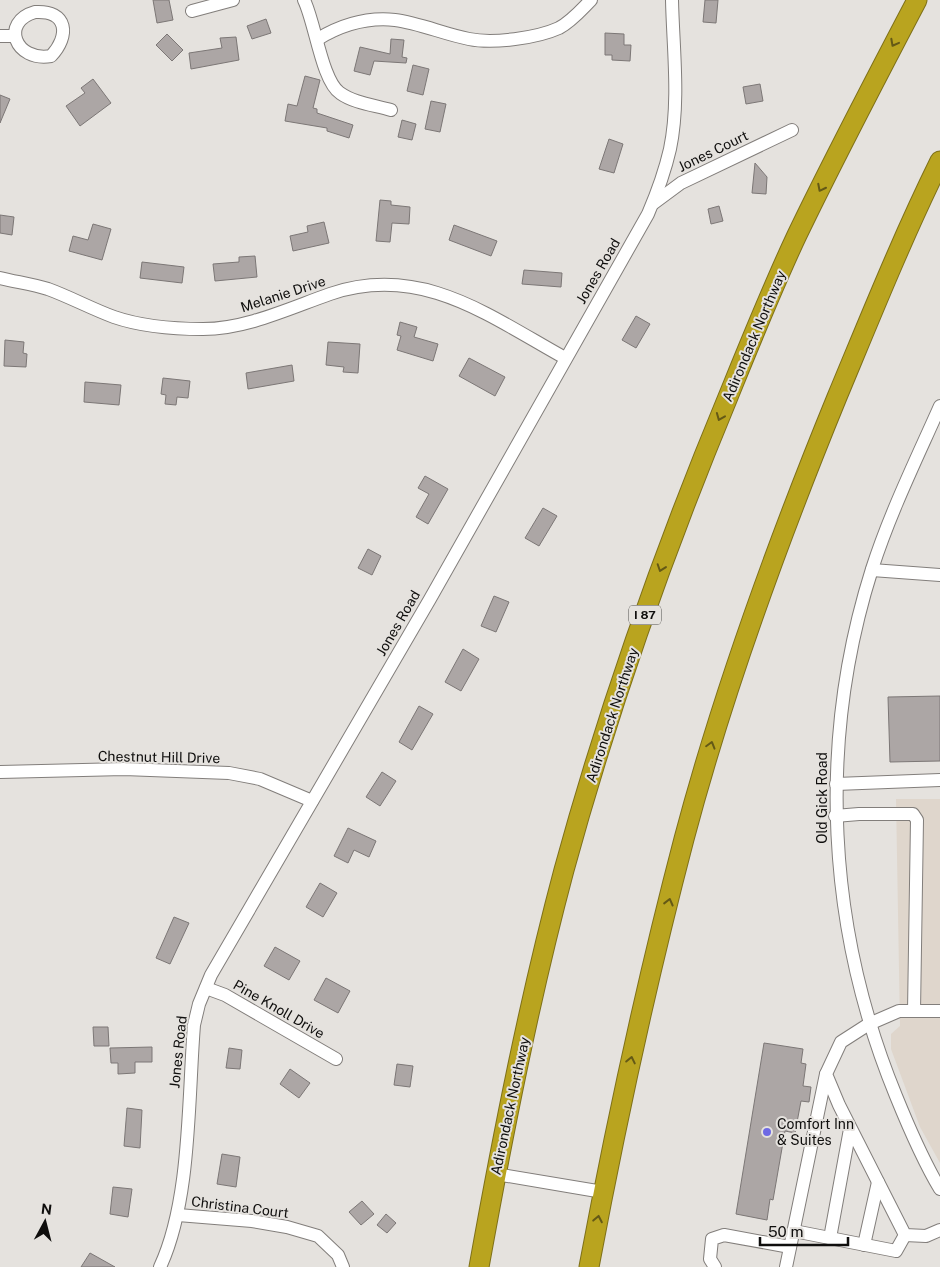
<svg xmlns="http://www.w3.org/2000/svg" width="940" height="1267" font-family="'Public Sans',sans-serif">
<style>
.built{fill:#dfd6cc}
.building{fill:#aca6a5;stroke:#7c7776}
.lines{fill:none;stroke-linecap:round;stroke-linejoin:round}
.minor-casing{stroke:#827e7b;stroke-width:14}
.highway-casing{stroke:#7e7019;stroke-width:21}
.minor{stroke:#fff;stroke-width:12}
.highway{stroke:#b9a41f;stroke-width:19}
.oneway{stroke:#645916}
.poi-dot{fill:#6e69e4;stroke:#e5e2de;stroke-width:2}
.labels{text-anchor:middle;stroke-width:4;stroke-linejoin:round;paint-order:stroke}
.shield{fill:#e5e2de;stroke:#4f4e4c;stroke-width:1}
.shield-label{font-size:12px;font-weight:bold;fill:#0f0e0d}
.street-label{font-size:14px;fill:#0f0e0d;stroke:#e5e2de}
.poi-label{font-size:14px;fill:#0f0e0d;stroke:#e5e2de;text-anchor:start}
</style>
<rect width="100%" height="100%" fill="#e5e2de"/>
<path class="built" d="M 896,799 L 940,799 L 940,1163 L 920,1127 L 891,1049 L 891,1034 L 900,1026 Z"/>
<g class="building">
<path d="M 153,0 L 169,0 L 173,20 L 157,23 Z"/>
<path d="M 705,0 L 718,0 L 716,23 L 703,22 Z"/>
<path d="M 266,19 L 271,33 L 252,39 L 247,26 Z"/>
<path d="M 605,33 L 624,34 L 624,45 L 631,45 L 630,61 L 612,60 L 612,55 L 605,55 Z"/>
<path d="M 167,34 L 183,50 L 172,61 L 156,45 Z"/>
<path d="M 236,37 L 239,60 L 191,69 L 189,53 L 222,48 L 220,38 Z"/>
<path d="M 391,39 L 404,40 L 402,57 L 407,58 L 406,63 L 374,61 L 370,75 L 354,71 L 360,47 L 390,54 Z"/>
<path d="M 413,65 L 429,69 L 423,95 L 407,91 Z"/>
<path d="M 305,76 L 320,80 L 313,108 L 317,109 L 317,113 L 353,125 L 349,138 L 327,131 L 327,128 L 285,121 L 288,104 L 297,106 Z"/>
<path d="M 93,79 L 111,103 L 80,126 L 66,106 L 85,93 L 81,88 Z"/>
<path d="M 760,84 L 763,101 L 746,104 L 743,87 Z"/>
<path d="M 0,95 L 10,99 L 0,123 Z"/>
<path d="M 431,101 L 446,104 L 440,132 L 425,129 Z"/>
<path d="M 402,120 L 416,124 L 412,140 L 398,137 Z"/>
<path d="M 609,139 L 623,144 L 614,173 L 599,169 Z"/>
<path d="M 755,163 L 767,177 L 766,194 L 752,193 Z"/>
<path d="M 380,200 L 391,201 L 391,205 L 410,207 L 409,224 L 392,223 L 390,242 L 376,241 Z"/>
<path d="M 719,206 L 723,221 L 711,224 L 708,209 Z"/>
<path d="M 0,215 L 14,217 L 12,235 L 0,233 Z"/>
<path d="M 324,222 L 329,243 L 293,251 L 290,236 L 308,232 L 307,226 Z"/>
<path d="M 93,224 L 111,229 L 102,260 L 69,251 L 73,236 L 88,240 Z"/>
<path d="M 454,225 L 497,241 L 491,256 L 449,240 Z"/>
<path d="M 255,256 L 257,277 L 215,281 L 213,264 L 239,262 L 239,257 Z"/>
<path d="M 142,262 L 184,267 L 182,283 L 140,278 Z"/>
<path d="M 524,270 L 562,273 L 561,287 L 522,284 Z"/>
<path d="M 636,316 L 650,324 L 636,348 L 622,340 Z"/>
<path d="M 400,322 L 417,327 L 414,337 L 438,344 L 433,361 L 397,350 L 401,336 L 397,335 Z"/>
<path d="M 5,340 L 24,342 L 23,353 L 27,354 L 26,367 L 4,366 Z"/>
<path d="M 328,342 L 360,344 L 358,373 L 343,372 L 344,367 L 326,365 Z"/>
<path d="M 469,358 L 505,377 L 495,396 L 459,376 Z"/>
<path d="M 292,365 L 294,381 L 248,389 L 246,373 Z"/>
<path d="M 163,378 L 190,381 L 188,398 L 177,397 L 176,405 L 165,404 L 166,395 L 161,394 Z"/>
<path d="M 85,382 L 121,385 L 119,405 L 84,402 Z"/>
<path d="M 425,476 L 448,489 L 428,524 L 416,517 L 429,494 L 418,488 Z"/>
<path d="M 543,508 L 557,516 L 539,546 L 525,538 Z"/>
<path d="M 368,549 L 381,556 L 372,575 L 358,568 Z"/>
<path d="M 494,596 L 509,602 L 496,632 L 481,626 Z"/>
<path d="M 463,649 L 479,659 L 461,691 L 445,682 Z"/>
<path d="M 940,696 L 940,761 L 890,762 L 888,697 Z"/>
<path d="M 419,706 L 433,714 L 412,750 L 399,742 Z"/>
<path d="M 382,772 L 396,781 L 380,806 L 366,797 Z"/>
<path d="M 348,828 L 376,841 L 369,857 L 354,850 L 348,863 L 334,856 Z"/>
<path d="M 320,883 L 337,893 L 323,917 L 306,907 Z"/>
<path d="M 174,917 L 189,923 L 170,964 L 156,958 Z"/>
<path d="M 275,947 L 300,961 L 289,980 L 264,966 Z"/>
<path d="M 326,978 L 350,991 L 338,1013 L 314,1000 Z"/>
<path d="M 93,1027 L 108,1027 L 109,1046 L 94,1046 Z"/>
<path d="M 764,1043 L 803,1049 L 801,1063 L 806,1064 L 803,1086 L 811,1087 L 809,1102 L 801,1101 L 795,1133 L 785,1131 L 773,1200 L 770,1199 L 767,1220 L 736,1214 Z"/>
<path d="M 152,1047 L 152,1062 L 135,1062 L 135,1073 L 118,1074 L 118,1063 L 111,1063 L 110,1048 Z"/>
<path d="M 229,1048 L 242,1050 L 240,1069 L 226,1068 Z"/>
<path d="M 397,1064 L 413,1066 L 410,1087 L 394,1085 Z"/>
<path d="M 290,1069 L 310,1083 L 299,1098 L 280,1084 Z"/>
<path d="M 127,1108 L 142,1110 L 140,1148 L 124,1146 Z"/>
<path d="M 222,1154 L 240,1157 L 236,1187 L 217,1184 Z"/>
<path d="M 113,1187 L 132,1189 L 128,1217 L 110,1214 Z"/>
<path d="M 362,1201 L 374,1214 L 361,1225 L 349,1212 Z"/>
<path d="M 386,1214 L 396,1223 L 387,1233 L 377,1225 Z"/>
<path d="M 90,1253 L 115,1267 L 81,1267 Z"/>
</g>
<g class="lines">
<defs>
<g id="minor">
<path d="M 304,0 C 315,22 322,81 340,93 C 354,103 374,105 391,110"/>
<path d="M 192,11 L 233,0"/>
<path d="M 35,12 C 68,10 70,36 51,56 C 15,62 0,22 35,12 Z"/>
<path d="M 0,36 L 14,36"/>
<path d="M 318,39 C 341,25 367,17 395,20 C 419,23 444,34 469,39 C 493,44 537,38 559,28 C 572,21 581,10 591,0"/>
<path d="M 654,203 L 681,183 L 792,130"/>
<path d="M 0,278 C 16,282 32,284 48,289 C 70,297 92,309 114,317 C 143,327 173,329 203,329 C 246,329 290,308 330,294 C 421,263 489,316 565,358"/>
<path d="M 940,406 C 916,460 890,513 872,569 C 817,743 827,928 896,1096 C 909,1128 922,1159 940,1189"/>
<path d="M 872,570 L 940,575"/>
<path d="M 0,772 L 124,769 L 229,773 L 260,779 L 312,801"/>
<path d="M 836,784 L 940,780"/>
<path d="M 835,816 L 859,814 L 913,814 L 917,820 L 914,1011"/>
<path d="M 206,988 L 225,995 L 336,1059"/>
<path d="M 940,1011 L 899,1011 L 869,1024 L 841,1042 L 826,1074 L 839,1105 L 905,1235 L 926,1236 L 940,1230"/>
<path d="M 496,1174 L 603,1192"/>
<path d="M 178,1215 L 252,1221 L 287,1227 L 318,1236 L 338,1255 L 343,1267"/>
<path d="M 794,1231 L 896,1251 L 905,1235"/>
<path d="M 830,1238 L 850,1129"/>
<path d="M 864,1245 L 878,1182"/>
<path d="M 160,1267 C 191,1201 188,1099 194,1025 L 199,1004 L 211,975 L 430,599 L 648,214 C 657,193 665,171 670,149 C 680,101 673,48 672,0"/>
<path d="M 715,1267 L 710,1259 L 712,1239 L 724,1235 L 790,1247"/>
<path d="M 786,1267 L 826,1074"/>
</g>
<g id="highway">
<path d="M 479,1267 C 503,1134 529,1001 564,870 C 608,709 664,551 728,397 C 750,343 772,288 797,235 C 835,156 876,78 917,0"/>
<path d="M 589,1267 C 616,1123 647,980 684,839 C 724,688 778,541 837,397 C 870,318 902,238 940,161"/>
</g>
</defs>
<use href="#minor" class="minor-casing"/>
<use href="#highway" class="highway-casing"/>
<use href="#minor" class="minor"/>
<use href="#highway" class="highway"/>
</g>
<defs><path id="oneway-chevron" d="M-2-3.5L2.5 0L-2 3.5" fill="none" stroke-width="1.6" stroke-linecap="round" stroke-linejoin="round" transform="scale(1.25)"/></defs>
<g class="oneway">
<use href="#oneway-chevron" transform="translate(894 43) rotate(118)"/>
<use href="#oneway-chevron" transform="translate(821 188) rotate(117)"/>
<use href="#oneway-chevron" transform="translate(720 417) rotate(112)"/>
<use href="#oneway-chevron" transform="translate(661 568) rotate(109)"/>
<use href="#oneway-chevron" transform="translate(711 745) rotate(-74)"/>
<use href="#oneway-chevron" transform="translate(669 902) rotate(-76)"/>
<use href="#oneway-chevron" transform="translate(631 1060) rotate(-78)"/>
<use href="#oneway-chevron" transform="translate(598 1219) rotate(-79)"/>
</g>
<circle class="poi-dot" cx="767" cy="1132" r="5"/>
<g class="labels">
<rect class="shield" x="629" y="605.5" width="32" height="19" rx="4"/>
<g class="shield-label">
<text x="645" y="619">I 87</text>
</g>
<g class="street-label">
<text transform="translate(713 151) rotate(-26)" y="5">Jones Court</text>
<text transform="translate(598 271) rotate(-60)" y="5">Jones Road</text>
<text transform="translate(283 294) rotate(-18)" y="5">Melanie Drive</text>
<text transform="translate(754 336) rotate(-67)" y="5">Adirondack Northway</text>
<text transform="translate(398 623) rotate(-60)" y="5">Jones Road</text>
<text transform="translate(612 715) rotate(-72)" y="5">Adirondack Northway</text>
<text transform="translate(159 757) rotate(1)" y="5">Chestnut Hill Drive</text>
<text transform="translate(822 798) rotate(-90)" y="5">Old Gick Road</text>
<text transform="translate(279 1009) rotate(30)" y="5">Pine Knoll Drive</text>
<text transform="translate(178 1052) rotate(-84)" y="5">Jones Road</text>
<text transform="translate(510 1106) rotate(-78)" y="5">Adirondack Northway</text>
<text transform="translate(240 1207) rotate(7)" y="5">Christina Court</text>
</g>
<g class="poi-label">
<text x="777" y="1129">Comfort Inn<tspan x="777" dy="16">&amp; Suites</tspan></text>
</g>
</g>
<g transform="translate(45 1222) rotate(7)" stroke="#e5e2de" stroke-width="4" paint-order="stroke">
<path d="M0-4L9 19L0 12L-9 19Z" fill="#0f0e0d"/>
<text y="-8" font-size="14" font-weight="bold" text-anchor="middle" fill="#0f0e0d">N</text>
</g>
<path d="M760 1237v8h88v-8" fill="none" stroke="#0f0e0d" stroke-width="2.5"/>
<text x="768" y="1237" font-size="15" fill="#0f0e0d" stroke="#e5e2de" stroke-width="4" paint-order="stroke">50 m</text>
</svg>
